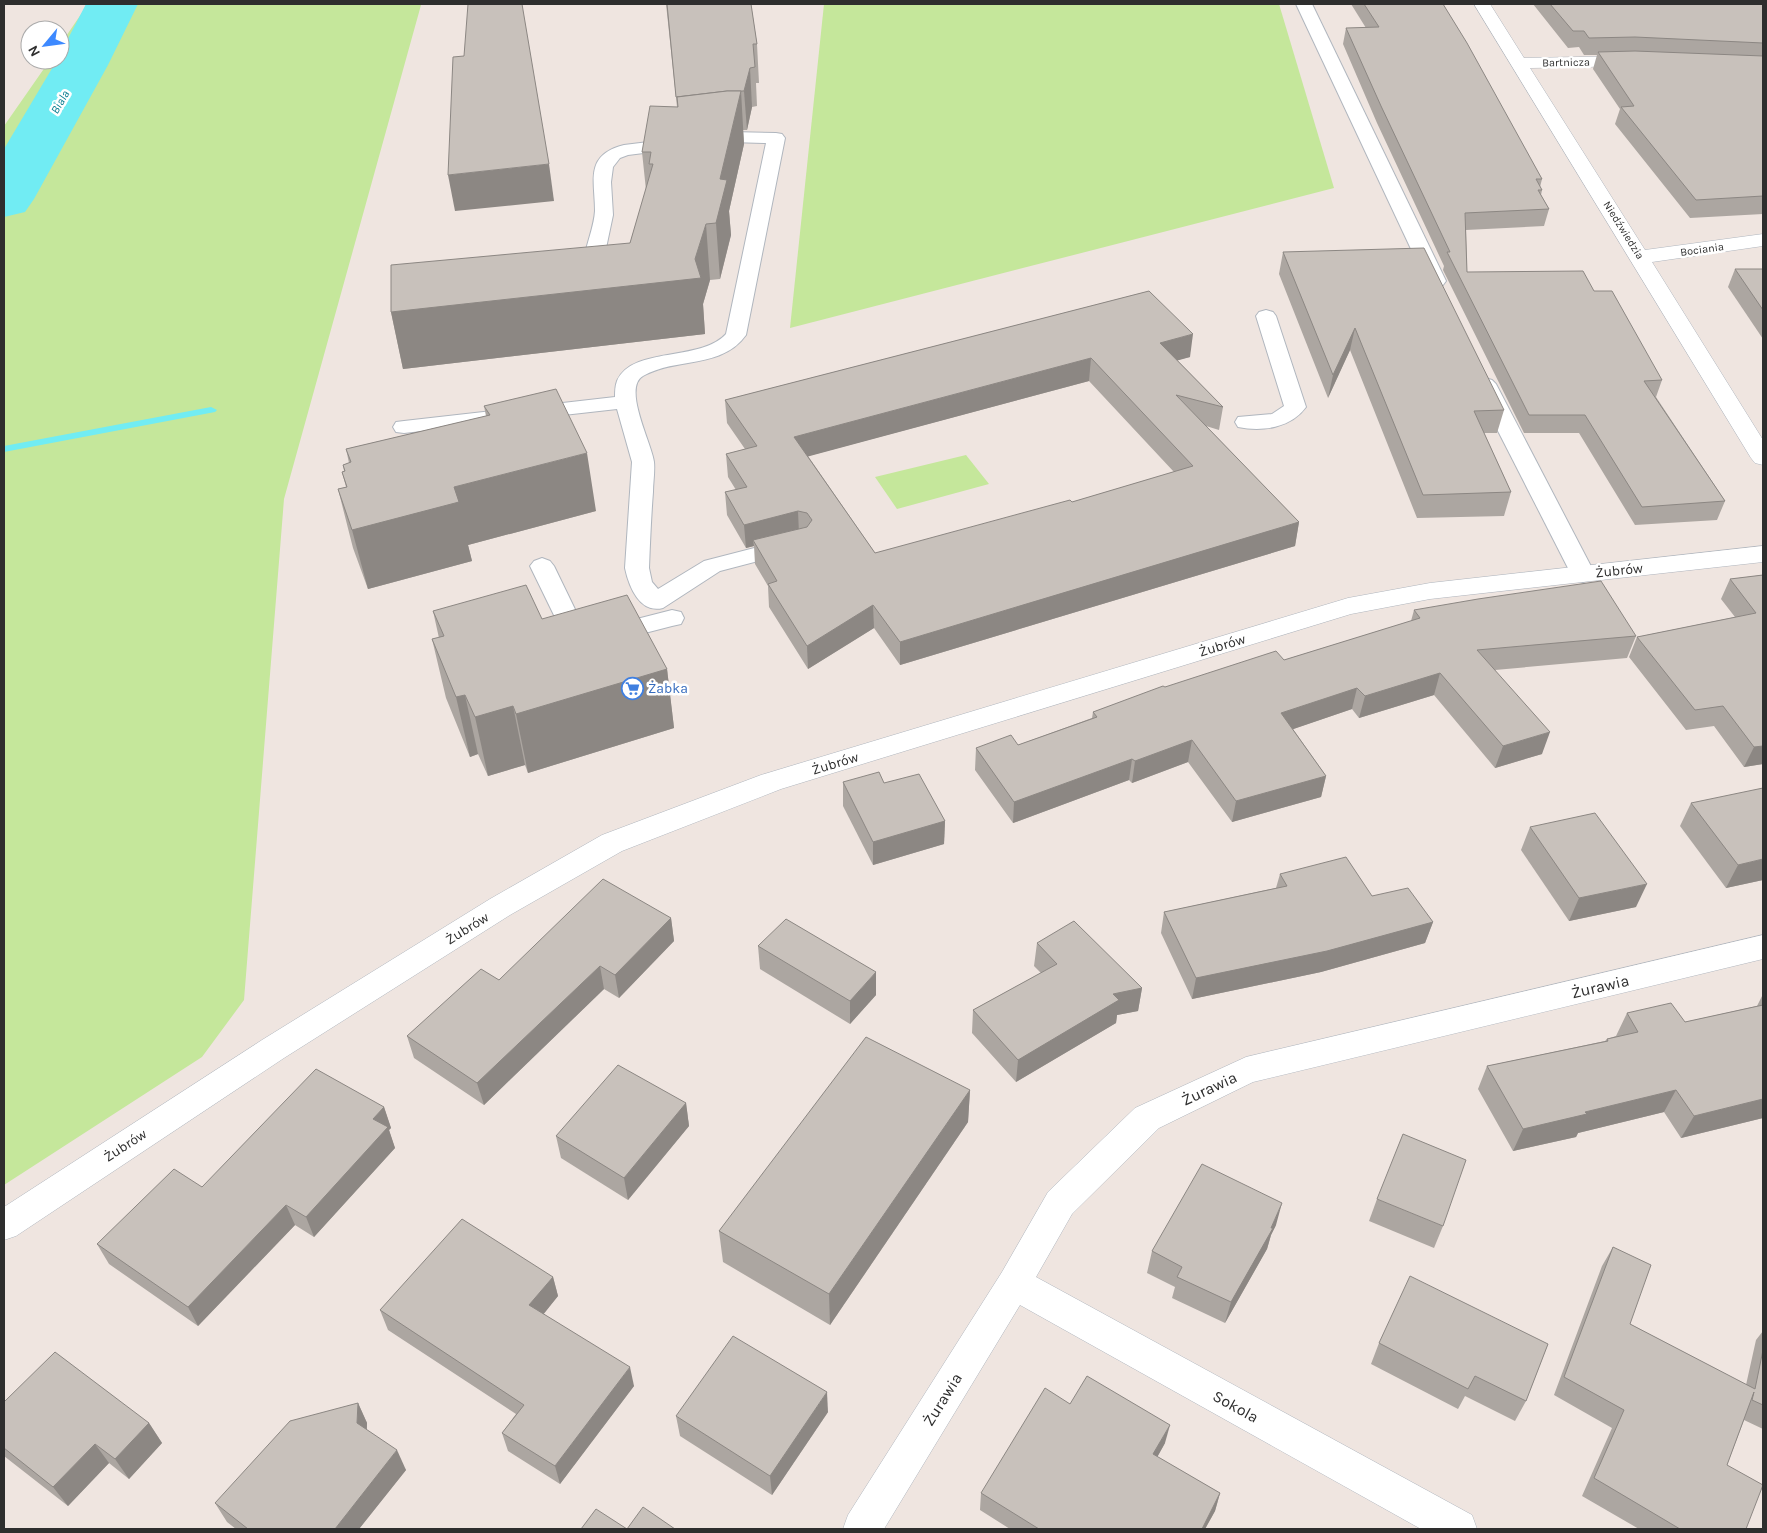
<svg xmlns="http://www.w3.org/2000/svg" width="1767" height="1533" font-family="Karla,sans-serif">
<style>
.green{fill:#c5e79b}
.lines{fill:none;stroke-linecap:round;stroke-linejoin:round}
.stream{fill:#71ecf3;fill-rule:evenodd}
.river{fill:#71ecf3;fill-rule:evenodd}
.service-casing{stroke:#b0b6be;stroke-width:2}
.minor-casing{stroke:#b0b6be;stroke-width:1}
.service{fill:#fff;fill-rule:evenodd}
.minor{fill:#fff;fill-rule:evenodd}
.wall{fill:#aca6a1;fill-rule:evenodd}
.shaded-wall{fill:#8c8783}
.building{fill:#c8c1bb;stroke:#8c8783;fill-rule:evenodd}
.labels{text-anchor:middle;stroke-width:5;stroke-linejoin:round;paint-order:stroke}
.far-street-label{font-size:11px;fill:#2e2e2e;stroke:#fff}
.far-water-label{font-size:12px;font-style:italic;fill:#0a7e90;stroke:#fff}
.street-label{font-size:14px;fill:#2e2e2e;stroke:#fff}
.shop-label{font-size:14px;fill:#366cbe;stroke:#fff;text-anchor:start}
.near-street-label{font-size:16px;fill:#2e2e2e;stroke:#fff}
</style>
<rect width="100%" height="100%" fill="#efe5e0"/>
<g class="green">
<path d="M 88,4 L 461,4 L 421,5 L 284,499 L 244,1000 L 202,1057 L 4,1185 L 4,126 L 50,60 L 60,60 L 60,45 Z"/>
<path d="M 824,4 L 1279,4 L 1334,188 L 790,328 Z"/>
<path d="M 966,455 L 989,484 L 897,509 L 875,477 Z"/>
</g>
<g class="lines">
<path class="stream" d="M 211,407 L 217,410 L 215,412 L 4,452 L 4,446 Z"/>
<path class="river" d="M 86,4 L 138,4 L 108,65 L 34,199 L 25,212 L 4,217 L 4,149 L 57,60 L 60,60 L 60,54 Z"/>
<defs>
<g id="service">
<path d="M 1296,4 L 1312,4 L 1446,281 L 1443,285 L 1436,287 L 1429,285 L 1426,281 Z"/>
<path d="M 730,132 L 776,133 L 782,134 L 785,138 L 746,335 C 722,369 676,357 643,376 C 622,388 652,444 654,462 C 655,471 653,483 653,492 C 651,517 650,543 649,568 L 652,582 L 658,589 L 704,561 L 789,539 L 797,541 L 801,546 L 797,551 L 720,571 L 663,608 C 640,614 629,587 625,568 L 632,462 L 617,409 L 404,433 L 396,432 L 393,427 L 396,422 L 404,421 L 615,397 C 615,392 615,386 617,381 C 632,346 701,362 726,334 L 766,143 L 730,142 L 628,155 L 620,158 L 613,167 L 611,182 L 613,215 L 605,253 L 602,257 C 590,264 577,276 562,272 L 559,268 L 562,264 L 586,250 C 589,237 594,225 595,211 C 595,181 584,155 624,145 Z"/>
<path d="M 1266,310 L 1273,312 L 1276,316 L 1306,407 C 1291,428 1262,432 1238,427 L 1235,422 L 1238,417 L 1272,414 L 1284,406 L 1256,316 L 1259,312 Z"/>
<path d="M 1485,378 L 1492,380 L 1496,384 L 1595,574 L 1591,579 L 1583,582 L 1575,579 L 1571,574 L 1474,384 L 1478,380 Z"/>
<path d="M 542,558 L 550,561 L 554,566 L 586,632 L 672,610 L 681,612 L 684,618 L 681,624 L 672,626 L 579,650 L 570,648 L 530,566 L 534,561 Z"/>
</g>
<g id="minor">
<path d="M 1474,4 L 1490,4 L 1524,58 L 1633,56 L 1639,57 L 1642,61 L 1639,65 L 1633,66 L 1530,68 L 1645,250 L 1763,234 L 1763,246 L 1652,262 L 1763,440 L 1763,465 L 1755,463 L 1751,458 Z"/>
<path d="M 1763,546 L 1763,562 L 1430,599 L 1351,614 L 781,789 L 622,851 L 510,915 L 284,1058 L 16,1236 L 4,1240 L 4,1207 L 262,1040 L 490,899 L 602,835 L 761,775 L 1348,598 L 1430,583 Z"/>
<path d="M 1763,935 L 1763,959 L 1253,1082 L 1159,1128 L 1072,1214 L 1036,1277 L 1472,1515 L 1477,1529 L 1421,1529 L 1020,1305 L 884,1529 L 843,1529 L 848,1515 L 1002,1272 L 1048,1192 L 1135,1108 L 1246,1057 Z"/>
</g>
</defs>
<use href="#service" class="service-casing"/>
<use href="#minor" class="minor-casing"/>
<use href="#service" class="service"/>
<use href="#minor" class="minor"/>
</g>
<g class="wall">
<path d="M 666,4 L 751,4 L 757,44 L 759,83 L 756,83 L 757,106 L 752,107 L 747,130 L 743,130 L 744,144 L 729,211 L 731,235 L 720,279 L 710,280 L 703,304 L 705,334 L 403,369 L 391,312 L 630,243 L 646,190 L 642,152 L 677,107 Z"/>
<path d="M 1351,4 L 1443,4 L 1542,179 L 1540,187 L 1542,190 L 1541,195 L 1549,209 L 1544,226 L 1466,230 L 1467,272 L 1594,291 L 1662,380 L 1656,397 L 1725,501 L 1717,520 L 1635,525 L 1579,433 L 1524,433 L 1443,270 L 1444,266 L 1377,123 L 1343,44 L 1346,28 L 1366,28 Z"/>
<path d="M 1533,4 L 1763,4 L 1763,214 L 1690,218 L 1615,124 L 1620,109 L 1593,69 L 1597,55 L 1584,55 L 1579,47 L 1568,48 Z"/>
<path d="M 1283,252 L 1504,410 L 1497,433 L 1484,433 L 1511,492 L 1504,516 L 1417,518 L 1350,350 L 1328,398 L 1279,274 Z"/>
<path d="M 1735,269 L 1763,269 L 1763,339 L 1728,287 Z"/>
<path d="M 1149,291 L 1190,357 L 1177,360 L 1223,407 L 1219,430 L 1206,426 L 1299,522 L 1295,546 L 900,665 L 874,628 L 808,669 L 769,607 L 768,586 L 755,564 L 754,546 L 746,548 L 727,515 L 725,492 L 736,490 L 728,477 L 726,454 L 745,449 L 727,423 L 725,400 ZM 1089,381 L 1174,472 L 1072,502 L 875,553 L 808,456 Z"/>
<path d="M 484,406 L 596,511 L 468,545 L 472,561 L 368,589 L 353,548 L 338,489 L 346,487 L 342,472 L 344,471 L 343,465 L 349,463 L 346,449 L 486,416 Z"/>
<path d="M 1763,575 L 1763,764 L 1744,767 L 1714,726 L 1686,730 L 1629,657 L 1637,637 L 1735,617 L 1721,599 L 1730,579 Z"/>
<path d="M 1414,610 L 1636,636 L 1627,658 L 1495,670 L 1542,754 L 1495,768 L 1434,695 L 1359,718 L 1352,709 L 1293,729 L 1326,776 L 1321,797 L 1232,822 L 1188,762 L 1132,783 L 1129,780 L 1013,823 L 975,770 L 976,748 L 1018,745 L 1092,718 L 1093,712 L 1165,687 L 1284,660 L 1411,621 Z"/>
<path d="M 433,611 L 542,619 L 667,669 L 674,728 L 528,773 L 525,765 L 488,776 L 478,754 L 470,757 L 446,698 L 432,639 L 439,638 Z"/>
<path d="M 843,782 L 945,821 L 944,844 L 873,865 L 843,806 Z"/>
<path d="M 1691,803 L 1763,880 L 1726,888 L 1680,826 Z"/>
<path d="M 1530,827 L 1636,907 L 1569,921 L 1521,850 Z"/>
<path d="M 1280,874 L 1372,896 L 1433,922 L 1425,943 L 1321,972 L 1192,999 L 1161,933 L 1164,912 L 1276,888 Z"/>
<path d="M 671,918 L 674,941 L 619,998 L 604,989 L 484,1105 L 414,1058 L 407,1036 L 499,980 Z"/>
<path d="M 1037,943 L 1142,988 L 1138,1011 L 1117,1015 L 1116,1023 L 1016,1082 L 972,1033 L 973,1010 L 1041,973 L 1034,966 Z"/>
<path d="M 758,946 L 876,995 L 850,1024 L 760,969 Z"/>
<path d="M 1763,994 L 1763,1118 L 1681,1138 L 1664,1112 L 1578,1133 L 1576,1137 L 1513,1151 L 1478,1089 L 1487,1066 L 1605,1041 L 1607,1039 L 1616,1036 L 1627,1013 L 1685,1022 L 1757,1006 Z"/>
<path d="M 970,1090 L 968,1122 L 830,1325 L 723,1262 L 719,1231 Z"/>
<path d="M 686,1103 L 689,1126 L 628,1200 L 561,1158 L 556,1136 Z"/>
<path d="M 384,1107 L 391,1128 L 389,1130 L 395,1148 L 314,1237 L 295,1225 L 198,1326 L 109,1264 L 97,1244 L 202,1187 Z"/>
<path d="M 1377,1199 L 1443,1226 L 1434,1248 L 1369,1221 Z"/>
<path d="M 1276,1225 L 1271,1235 L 1267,1249 L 1225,1323 L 1172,1298 L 1175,1287 L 1147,1273 L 1152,1251 Z"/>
<path d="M 1613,1247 L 1630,1324 L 1746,1385 L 1756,1340 L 1763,1331 L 1763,1429 L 1744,1420 L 1727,1465 L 1746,1529 L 1639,1529 L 1582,1496 L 1612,1428 L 1554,1395 L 1602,1266 Z"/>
<path d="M 553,1277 L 558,1296 L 543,1314 L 634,1386 L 560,1484 L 508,1451 L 502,1433 L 516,1414 L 388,1330 L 380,1310 Z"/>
<path d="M 1379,1343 L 1548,1344 L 1526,1401 L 1515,1421 L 1465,1396 L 1458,1409 L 1371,1364 Z"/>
<path d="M 4,1402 L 149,1423 L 162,1443 L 129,1479 L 109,1463 L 68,1506 L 4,1456 Z"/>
<path d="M 358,1403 L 367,1423 L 367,1430 L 406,1470 L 359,1529 L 236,1529 L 227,1522 L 215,1503 Z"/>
<path d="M 1070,1404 L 1165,1443 L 1157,1457 L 1220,1493 L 1215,1511 L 1205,1529 L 1010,1529 L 980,1510 L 981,1493 Z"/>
<path d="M 828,1412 L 772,1495 L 680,1436 L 676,1416 Z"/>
</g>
<g class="shaded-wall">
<path d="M 750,68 L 752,107 L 747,130 L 744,91 Z"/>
<path d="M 741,91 L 744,144 L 729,211 L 731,235 L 720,279 L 716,223 L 720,179 Z"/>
<path d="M 549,164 L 554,201 L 455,211 L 448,175 Z"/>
<path d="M 706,224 L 710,280 L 703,304 L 705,334 L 403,369 L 391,312 L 695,259 Z"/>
<path d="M 1355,328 L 1350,350 L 1328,398 L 1333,375 Z"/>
<path d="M 1193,334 L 1190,357 L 1158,366 L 1160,343 Z"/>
<path d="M 1091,358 L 1089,381 L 795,460 L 794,437 Z"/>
<path d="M 587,453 L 596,511 L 468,545 L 472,561 L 368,589 L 352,530 L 454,487 Z"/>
<path d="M 798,511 L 799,534 L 753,540 L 754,546 L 746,548 L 744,525 Z"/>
<path d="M 1299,522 L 1295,546 L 900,665 L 900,642 Z"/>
<path d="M 873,605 L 874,628 L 808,669 L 807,646 Z"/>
<path d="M 667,669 L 674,728 L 528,773 L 516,714 Z"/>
<path d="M 1440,673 L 1434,695 L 1359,718 L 1365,696 Z"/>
<path d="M 1357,688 L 1352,709 L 1276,735 L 1281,713 Z"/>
<path d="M 465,695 L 478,754 L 470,757 L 456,697 Z"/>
<path d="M 513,706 L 525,765 L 488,776 L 475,717 Z"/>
<path d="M 1550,732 L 1542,754 L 1495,768 L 1503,746 Z"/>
<path d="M 1192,740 L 1188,762 L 1132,783 L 1135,761 Z"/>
<path d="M 1763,746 L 1763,764 L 1744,767 L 1754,747 Z"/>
<path d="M 1132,759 L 1129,780 L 1013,823 L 1014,802 Z"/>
<path d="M 1326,776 L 1321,797 L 1232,822 L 1236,801 Z"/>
<path d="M 945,821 L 944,844 L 873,865 L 873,842 Z"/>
<path d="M 1763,859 L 1763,880 L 1726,888 L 1738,865 Z"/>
<path d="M 1647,884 L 1636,907 L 1569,921 L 1579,898 Z"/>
<path d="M 671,918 L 674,941 L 619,998 L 615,975 Z"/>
<path d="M 1433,922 L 1425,943 L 1321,972 L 1192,999 L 1196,978 Z"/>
<path d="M 600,966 L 604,989 L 484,1105 L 477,1083 Z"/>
<path d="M 876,972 L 876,995 L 850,1024 L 850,1001 Z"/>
<path d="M 1142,988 L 1138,1011 L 1117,1015 L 1116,1023 L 1016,1082 L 1018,1060 L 1113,994 Z"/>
<path d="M 970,1090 L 968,1122 L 830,1325 L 829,1294 Z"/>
<path d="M 1676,1090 L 1664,1112 L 1578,1133 L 1576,1137 L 1513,1151 L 1523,1129 L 1585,1112 Z"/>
<path d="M 1763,1099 L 1763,1118 L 1681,1138 L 1694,1116 Z"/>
<path d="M 686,1103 L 689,1126 L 628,1200 L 624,1178 Z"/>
<path d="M 384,1107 L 391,1128 L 389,1130 L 395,1148 L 314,1237 L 306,1217 L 373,1119 Z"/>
<path d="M 1282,1203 L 1276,1225 L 1271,1235 L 1267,1249 L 1225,1323 L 1231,1302 L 1271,1228 Z"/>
<path d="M 286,1205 L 295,1225 L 198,1326 L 188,1307 Z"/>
<path d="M 553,1277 L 558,1296 L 535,1325 L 529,1305 Z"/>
<path d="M 630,1367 L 634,1386 L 560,1484 L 555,1466 Z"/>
<path d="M 827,1392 L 828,1412 L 772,1495 L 770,1476 Z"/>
<path d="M 358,1403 L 367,1423 L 366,1443 L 357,1423 Z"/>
<path d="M 149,1423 L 162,1443 L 129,1479 L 115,1459 Z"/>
<path d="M 1170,1425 L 1165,1443 L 1149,1472 L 1153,1454 Z"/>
<path d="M 95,1444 L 109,1463 L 68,1506 L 53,1487 Z"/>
<path d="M 397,1450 L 406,1470 L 359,1529 L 335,1529 Z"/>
<path d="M 1220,1493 L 1215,1511 L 1205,1529 L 1202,1529 Z"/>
</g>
<g class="building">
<path d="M 468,4 L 522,4 L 549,164 L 448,175 L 453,57 L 464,56 Z"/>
<path d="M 667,4 L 751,4 L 757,44 L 753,44 L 755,67 L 750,68 L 744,91 L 727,91 L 676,97 Z"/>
<path d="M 1364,4 L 1443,4 L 1467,43 L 1542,179 L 1536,179 L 1542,190 L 1538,190 L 1549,209 L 1465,213 L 1467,272 L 1583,271 L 1594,291 L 1612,291 L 1662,380 L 1644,381 L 1725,501 L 1642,507 L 1585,415 L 1529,415 L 1447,252 L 1450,252 L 1381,106 L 1346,28 L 1379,27 Z"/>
<path d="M 1550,4 L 1763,4 L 1763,43 L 1635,37 L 1589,38 L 1584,31 L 1573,31 Z"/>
<path d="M 1635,51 L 1763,56 L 1763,196 L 1696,200 L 1621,107 L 1634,106 L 1598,52 Z"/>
<path d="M 727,91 L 741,91 L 720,179 L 727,180 L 716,223 L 706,224 L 695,259 L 701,278 L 391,312 L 391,265 L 630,243 L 653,164 L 649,164 L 651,152 L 642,152 L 650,106 L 678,107 L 677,97 Z"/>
<path d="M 1424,248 L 1504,410 L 1474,411 L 1511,492 L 1423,495 L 1355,328 L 1333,375 L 1283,252 Z"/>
<path d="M 1735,269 L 1763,269 L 1763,310 Z"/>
<path d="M 1149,291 L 1193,334 L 1160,343 L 1223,407 L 1176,395 L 1299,522 L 900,642 L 873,605 L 807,646 L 768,584 L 777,581 L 753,540 L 807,527 L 812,520 L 807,513 L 798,511 L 744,525 L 725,492 L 747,487 L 726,454 L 757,446 L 725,400 ZM 1091,358 L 1193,466 L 1072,502 L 1070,500 L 875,553 L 794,437 Z"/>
<path d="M 556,389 L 587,453 L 454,487 L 459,502 L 352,530 L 338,489 L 347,487 L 342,472 L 345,471 L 343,465 L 351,462 L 346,449 L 490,415 L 484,406 Z"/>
<path d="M 1763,575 L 1763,746 L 1754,747 L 1723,706 L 1695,710 L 1637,637 L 1756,613 L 1730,579 Z"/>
<path d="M 1601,581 L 1636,636 L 1477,650 L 1550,732 L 1503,746 L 1440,673 L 1365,696 L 1357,688 L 1281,713 L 1326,776 L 1236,801 L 1192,740 L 1135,761 L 1132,759 L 1014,802 L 976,748 L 1011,735 L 1018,745 L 1097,717 L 1093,712 L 1163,686 L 1165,687 L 1276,651 L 1284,660 L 1420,618 L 1414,610 L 1478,599 Z"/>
<path d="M 526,585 L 542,619 L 627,595 L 667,669 L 516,714 L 513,706 L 475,717 L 465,695 L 456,697 L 432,639 L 444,636 L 433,611 Z"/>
<path d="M 879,772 L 884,783 L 919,774 L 945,821 L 873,842 L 843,782 Z"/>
<path d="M 1763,788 L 1763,859 L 1738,865 L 1691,803 Z"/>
<path d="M 1595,813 L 1647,884 L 1579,898 L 1530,827 Z"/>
<path d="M 1346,857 L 1372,896 L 1408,888 L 1433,922 L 1327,951 L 1196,978 L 1164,912 L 1287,886 L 1280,874 Z"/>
<path d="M 603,879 L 671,918 L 615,975 L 600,966 L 477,1083 L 407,1036 L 481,969 L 499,980 Z"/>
<path d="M 786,919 L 876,972 L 850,1001 L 758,946 Z"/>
<path d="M 1074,921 L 1142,988 L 1113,994 L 1119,1000 L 1018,1060 L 973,1010 L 1057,964 L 1037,943 Z"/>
<path d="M 1671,1003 L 1685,1022 L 1763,1005 L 1763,1099 L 1694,1116 L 1676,1090 L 1585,1112 L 1587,1114 L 1523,1129 L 1487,1066 L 1608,1041 L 1607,1039 L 1638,1032 L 1627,1013 Z"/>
<path d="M 866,1037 L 970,1090 L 829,1294 L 719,1231 Z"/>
<path d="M 618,1065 L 686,1103 L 624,1178 L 556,1136 Z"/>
<path d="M 316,1069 L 384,1107 L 373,1119 L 388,1127 L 306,1217 L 286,1205 L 188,1307 L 97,1244 L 174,1169 L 202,1187 Z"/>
<path d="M 1403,1134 L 1466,1160 L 1443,1226 L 1377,1199 Z"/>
<path d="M 1202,1164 L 1282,1203 L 1271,1228 L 1273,1228 L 1231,1302 L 1177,1277 L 1182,1267 L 1152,1251 Z"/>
<path d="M 462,1219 L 553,1277 L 529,1305 L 630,1367 L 555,1466 L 502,1433 L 524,1405 L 380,1310 Z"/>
<path d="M 1613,1247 L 1651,1265 L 1630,1324 L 1755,1389 L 1763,1350 L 1763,1405 L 1752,1400 L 1754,1392 L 1727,1465 L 1763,1485 L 1746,1529 L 1680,1529 L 1594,1478 L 1624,1410 L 1564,1377 Z"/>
<path d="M 1410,1276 L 1548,1344 L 1526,1401 L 1475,1376 L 1468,1389 L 1379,1343 Z"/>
<path d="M 733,1336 L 827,1392 L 770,1476 L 676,1416 Z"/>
<path d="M 55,1352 L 149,1423 L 115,1459 L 95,1444 L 53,1487 L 4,1448 L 4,1402 Z"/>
<path d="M 1087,1376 L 1170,1425 L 1153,1454 L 1220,1493 L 1202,1529 L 1039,1529 L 981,1493 L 1045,1388 L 1070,1404 Z"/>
<path d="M 358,1403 L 357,1423 L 397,1450 L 335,1529 L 248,1529 L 215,1503 L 290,1421 Z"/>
<path d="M 643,1507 L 675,1529 L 581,1529 L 596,1509 L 627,1529 Z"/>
</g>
<defs>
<symbol id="supermarket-ring" viewBox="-11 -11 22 22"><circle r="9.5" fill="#fff" stroke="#3f7fe0" stroke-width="1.5"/><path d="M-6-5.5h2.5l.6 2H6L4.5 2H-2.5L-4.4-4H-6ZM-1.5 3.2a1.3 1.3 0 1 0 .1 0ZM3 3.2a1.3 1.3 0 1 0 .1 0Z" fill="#3f7fe0"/></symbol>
</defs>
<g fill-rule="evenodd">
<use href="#supermarket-ring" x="620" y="676" width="25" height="25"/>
</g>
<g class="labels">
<g class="far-street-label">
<text transform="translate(1566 62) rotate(-1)" y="4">Bartnicza</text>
<text transform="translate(1624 230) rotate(58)" y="4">Niedźwiedzia</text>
<text transform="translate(1702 249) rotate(-8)" y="4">Bociania</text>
</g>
<g class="far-water-label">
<text transform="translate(60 102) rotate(-60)" y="4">Biala</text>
</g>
<g class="street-label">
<text transform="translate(1619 570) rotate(-6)" y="5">Żubrów</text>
<text transform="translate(1222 645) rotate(-17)" y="5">Żubrów</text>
<text transform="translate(835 763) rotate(-17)" y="5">Żubrów</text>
<text transform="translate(467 928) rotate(-32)" y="5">Żubrów</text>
<text transform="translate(125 1145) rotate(-33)" y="5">Żubrów</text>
</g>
<g class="shop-label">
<text x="648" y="693">Żabka</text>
</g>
<g class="near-street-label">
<text transform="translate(1600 986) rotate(-13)" y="6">Żurawia</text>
<text transform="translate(1209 1088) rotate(-25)" y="6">Żurawia</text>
<text transform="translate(942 1399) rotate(-58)" y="6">Żurawia</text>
<text transform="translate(1236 1406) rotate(29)" y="6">Sokola</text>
</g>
</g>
<rect width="1767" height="1533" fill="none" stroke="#2e2e2e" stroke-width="10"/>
<g transform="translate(45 45) rotate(241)"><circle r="24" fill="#ffffff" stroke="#ababab"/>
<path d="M0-4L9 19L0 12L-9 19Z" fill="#3d89ff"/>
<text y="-8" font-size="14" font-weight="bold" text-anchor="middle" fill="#2e2e2e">N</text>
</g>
</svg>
